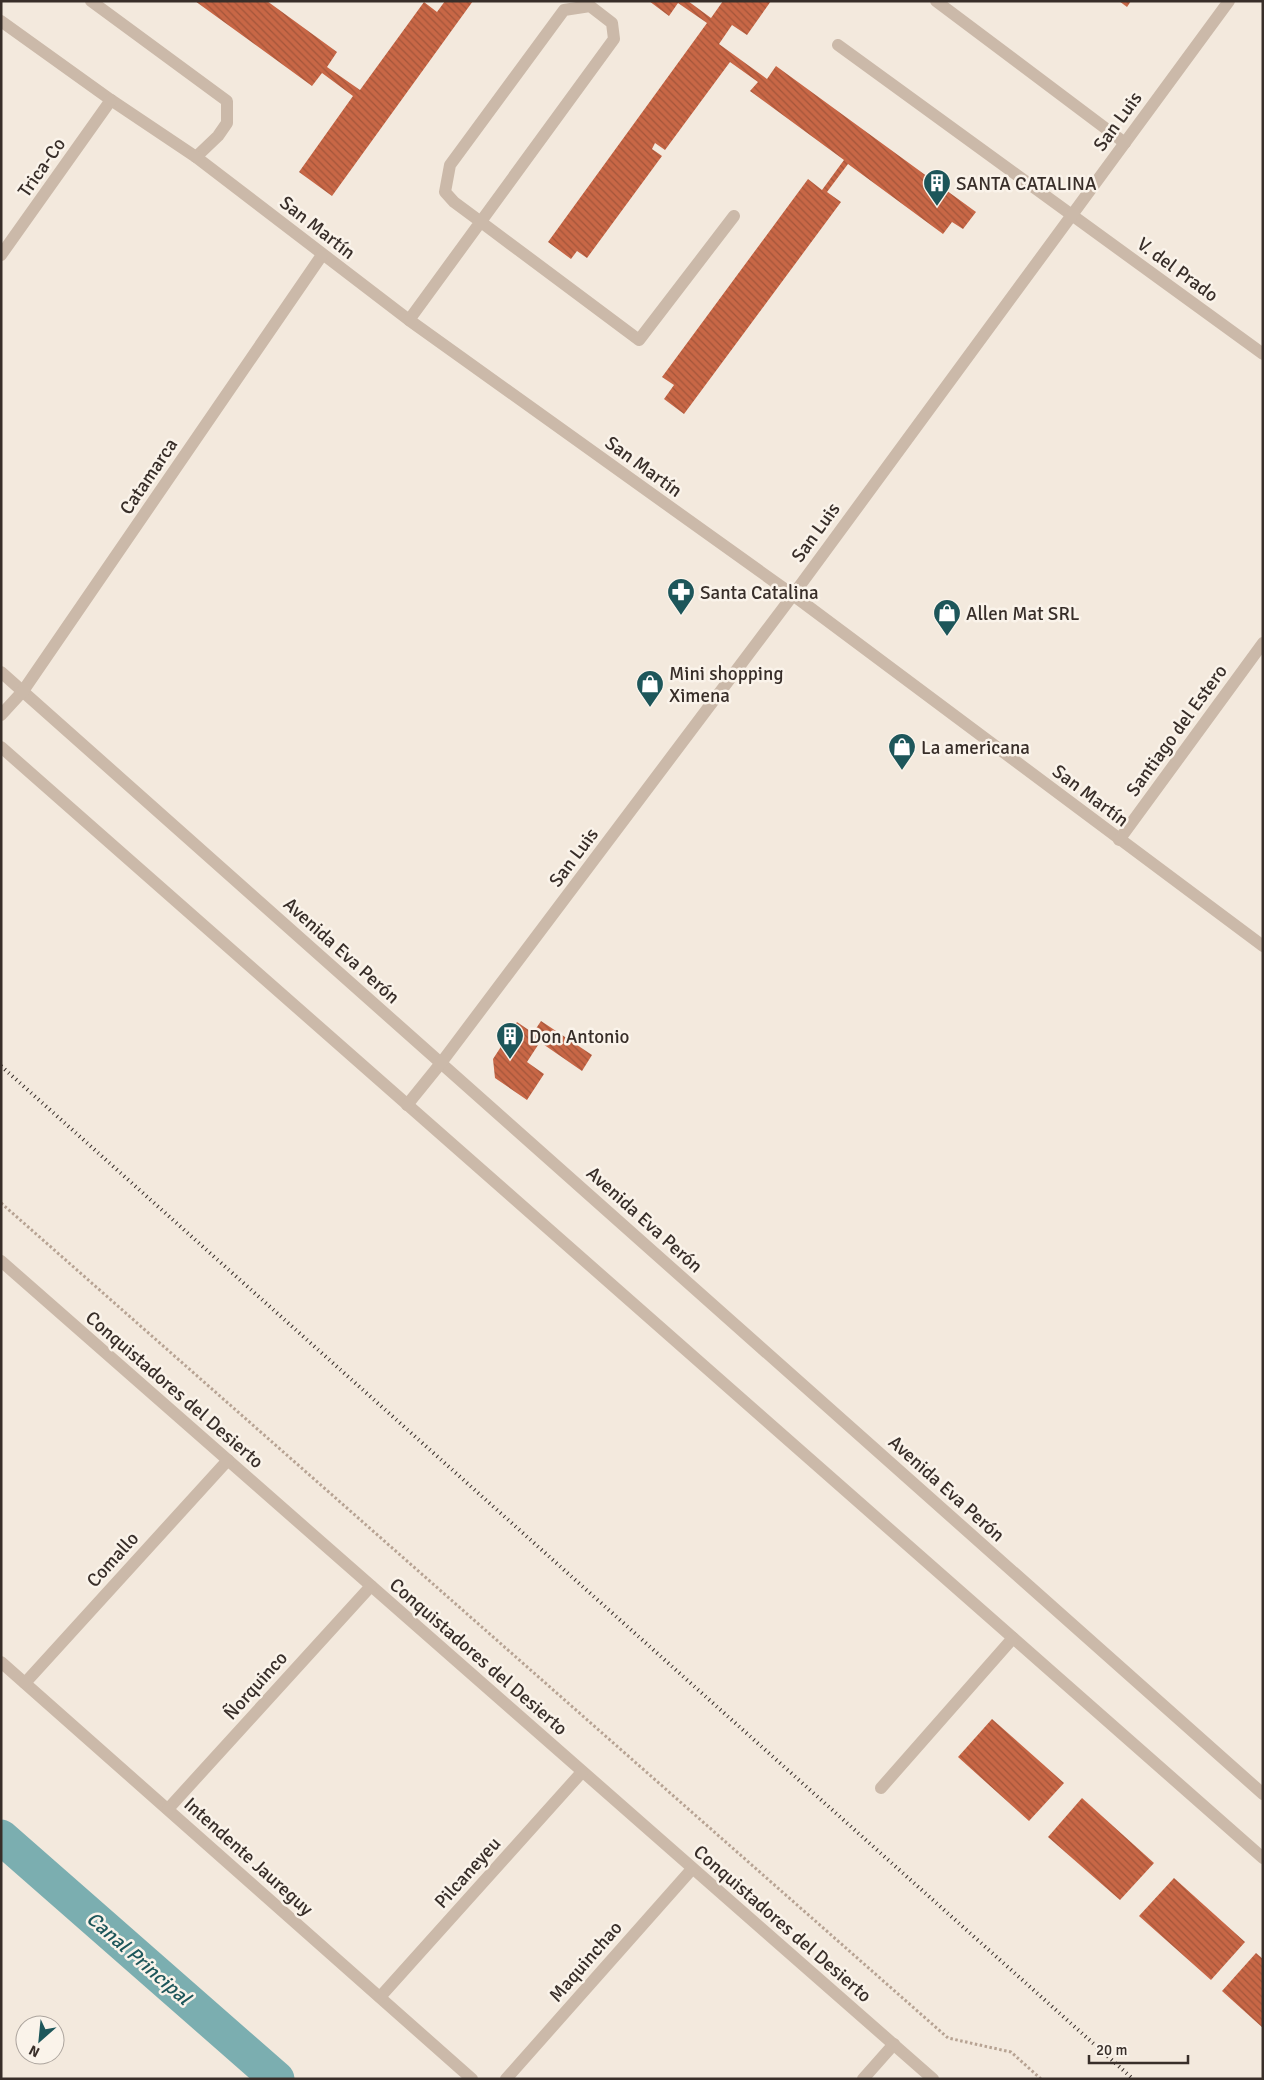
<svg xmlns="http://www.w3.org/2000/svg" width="1264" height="2080" font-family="Signika,sans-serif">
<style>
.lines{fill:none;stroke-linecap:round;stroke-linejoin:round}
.canal{stroke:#7baeb0;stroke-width:35}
.building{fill:url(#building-back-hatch)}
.path{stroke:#b7a393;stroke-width:3;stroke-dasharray:2.5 2.5;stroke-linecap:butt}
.minor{stroke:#cbb9a9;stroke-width:12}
.rail{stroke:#382e29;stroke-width:4;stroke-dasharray:1 4;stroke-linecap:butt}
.labels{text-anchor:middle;stroke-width:5;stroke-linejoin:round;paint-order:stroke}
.street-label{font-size:19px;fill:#382e29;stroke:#faf3ea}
.poi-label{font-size:19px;fill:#382e29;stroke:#faf3ea;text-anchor:start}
.water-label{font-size:20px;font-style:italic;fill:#1d565a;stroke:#faf3ea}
</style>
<defs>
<pattern id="building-back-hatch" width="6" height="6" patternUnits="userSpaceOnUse" patternTransform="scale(1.25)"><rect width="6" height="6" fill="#c86746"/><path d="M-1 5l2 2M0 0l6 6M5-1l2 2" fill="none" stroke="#a3553a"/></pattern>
</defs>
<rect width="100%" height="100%" fill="#f3e9dd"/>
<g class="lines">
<path class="canal" d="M 1,1837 L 277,2079"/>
</g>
<g class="building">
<path d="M 195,1 L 267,1 L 337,52 L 327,67 L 360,90 L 424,2 L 437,12 L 445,1 L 473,1 L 332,196 L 299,172 L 353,96 L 322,73 L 312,86 Z"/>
<path d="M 649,1 L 688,1 L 711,18 L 723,1 L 771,1 L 747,35 L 732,25 L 719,44 L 767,79 L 776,66 L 976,212 L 963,229 L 952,222 L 943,234 L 848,164 L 827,192 L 841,202 L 684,414 L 664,399 L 674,385 L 662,377 L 808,179 L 822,190 L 844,160 L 750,91 L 758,82 L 730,62 L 665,150 L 655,143 L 652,149 L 662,156 L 587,258 L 577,251 L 571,259 L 548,242 L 707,23 L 678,3 L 669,16 Z"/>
<path d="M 1119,1 L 1131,1 L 1127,7 Z"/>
<path d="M 541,1021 L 592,1055 L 582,1071 L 540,1042 L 527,1062 L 544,1074 L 527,1100 L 495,1078 L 493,1059 L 517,1022 L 533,1033 Z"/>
<path d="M 992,1719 L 1064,1783 L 1029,1821 L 958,1757 Z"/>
<path d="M 1082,1798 L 1154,1863 L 1120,1900 L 1048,1837 Z"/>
<path d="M 1174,1878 L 1245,1942 L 1211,1980 L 1139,1916 Z"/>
<path d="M 1256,1953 L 1263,1959 L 1263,2028 L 1222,1991 Z"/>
</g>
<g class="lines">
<path class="path" d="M 1,1203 L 948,2038 L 1011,2052 L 1041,2079"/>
<g class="minor">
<path d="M 91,1 L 227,101 L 227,123 L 218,136 L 196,157"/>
<path d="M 936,1 L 1125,143"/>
<path d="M 1,21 L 111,100 L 196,157 L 409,320 L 793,595 L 1263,946"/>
<path d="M 838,45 L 1263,354"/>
<path d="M 1,255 L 111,100"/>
<path d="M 409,320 L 614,39 L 612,23 L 590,6 L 564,10 L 450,165 L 445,192 L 454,202 L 481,222 L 639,340 L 734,216"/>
<path d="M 1,672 L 1263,1794"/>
<path d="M 1,715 L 23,691 L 322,255"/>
<path d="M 1,747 L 1263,1858"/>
<path d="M 1119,840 L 1263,643"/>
<path d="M 407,1105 L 441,1063 L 793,595 L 1229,1"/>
<path d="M 1,1261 L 933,2079"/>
<path d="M 1,1662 L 472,2079"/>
<path d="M 25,1683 L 228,1460"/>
<path d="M 881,1788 L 1013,1638"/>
<path d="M 168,1809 L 371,1586"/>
<path d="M 380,1997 L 582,1772"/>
<path d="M 506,2079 L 692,1869"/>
<path d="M 863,2079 L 894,2044"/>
</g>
<path class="rail" d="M 1,1066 L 1133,2079"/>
</g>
<defs>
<symbol id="building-pin" viewBox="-11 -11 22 30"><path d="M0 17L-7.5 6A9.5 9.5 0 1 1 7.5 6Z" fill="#1d565a" stroke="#faf3ea"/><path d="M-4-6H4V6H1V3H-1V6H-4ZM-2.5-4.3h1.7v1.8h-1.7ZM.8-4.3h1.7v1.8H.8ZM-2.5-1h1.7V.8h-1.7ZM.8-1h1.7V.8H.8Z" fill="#fff"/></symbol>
<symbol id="pharmacy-pin" viewBox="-11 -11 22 30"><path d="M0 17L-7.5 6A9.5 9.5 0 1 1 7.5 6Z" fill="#1d565a" stroke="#faf3ea"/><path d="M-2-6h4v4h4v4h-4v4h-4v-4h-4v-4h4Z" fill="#fff"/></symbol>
<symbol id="shop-pin" viewBox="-11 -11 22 30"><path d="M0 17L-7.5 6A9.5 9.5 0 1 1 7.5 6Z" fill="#1d565a" stroke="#faf3ea"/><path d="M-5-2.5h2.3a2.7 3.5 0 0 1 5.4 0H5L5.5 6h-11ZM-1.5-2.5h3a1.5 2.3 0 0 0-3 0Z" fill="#fff"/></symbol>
</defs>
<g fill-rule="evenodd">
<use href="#building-pin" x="921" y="167" width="32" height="43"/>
<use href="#pharmacy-pin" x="665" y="576" width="32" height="43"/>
<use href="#shop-pin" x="931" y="597" width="32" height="43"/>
<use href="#shop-pin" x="634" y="668" width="32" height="43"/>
<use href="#shop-pin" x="886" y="731" width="32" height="43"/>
<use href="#building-pin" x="494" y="1020" width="32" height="43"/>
</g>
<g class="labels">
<g class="street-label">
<text transform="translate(1117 121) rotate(-54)" y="7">San Luis</text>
<text transform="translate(41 167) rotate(-55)" y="7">Trica-Co</text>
<text transform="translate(318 227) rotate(38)" y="7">San Martín</text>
<text transform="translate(1178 269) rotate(36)" y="7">V. del Prado</text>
<text transform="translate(644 466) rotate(36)" y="7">San Martín</text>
<text transform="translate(148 476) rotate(-56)" y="7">Catamarca</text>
<text transform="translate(815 532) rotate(-54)" y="7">San Luis</text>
<text transform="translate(1176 730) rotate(-54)" y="7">Santiago del Estero</text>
<text transform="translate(1091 795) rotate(37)" y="7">San Martín</text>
<text transform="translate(573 857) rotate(-53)" y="7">San Luis</text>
<text transform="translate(342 950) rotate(42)" y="7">Avenida Eva Perón</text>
<text transform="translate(645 1219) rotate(42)" y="7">Avenida Eva Perón</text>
<text transform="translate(175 1389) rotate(41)" y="7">Conquistadores del Desierto</text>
<text transform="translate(947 1488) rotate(42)" y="7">Avenida Eva Perón</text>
<text transform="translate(112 1559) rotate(-48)" y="7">Comallo</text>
<text transform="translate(479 1656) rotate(41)" y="7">Conquistadores del Desierto</text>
<text transform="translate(255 1685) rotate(-48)" y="7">Ñorquinco</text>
<text transform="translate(249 1856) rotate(42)" y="7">Intendente Jaureguy</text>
<text transform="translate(467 1872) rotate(-48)" y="7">Pilcaneyeu</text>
<text transform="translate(783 1923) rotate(41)" y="7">Conquistadores del Desierto</text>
<text transform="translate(585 1961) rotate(-49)" y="7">Maquinchao</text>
</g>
<g class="poi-label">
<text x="956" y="190">SANTA CATALINA</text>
<text x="700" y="599">Santa Catalina</text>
<text x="966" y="620">Allen Mat SRL</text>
<text x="669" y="680">Mini shopping<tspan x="669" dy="22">Ximena</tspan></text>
<text x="921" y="754">La americana</text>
<text x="529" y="1043">Don Antonio</text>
</g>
<g class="water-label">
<text transform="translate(139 1958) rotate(41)" y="7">Canal Principal</text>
</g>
</g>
<rect width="1264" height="2080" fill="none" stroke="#382e29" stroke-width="5"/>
<g transform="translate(40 2040) rotate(207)"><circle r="24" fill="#faf3ea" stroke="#aca49d"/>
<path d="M0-4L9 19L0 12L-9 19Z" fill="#1d565a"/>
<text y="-8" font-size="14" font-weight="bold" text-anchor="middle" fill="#382e29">N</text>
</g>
<path d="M1089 2055v8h99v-8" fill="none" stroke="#382e29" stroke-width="2.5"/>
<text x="1096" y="2055" font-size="15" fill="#382e29" stroke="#faf3ea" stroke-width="4" paint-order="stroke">20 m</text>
</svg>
